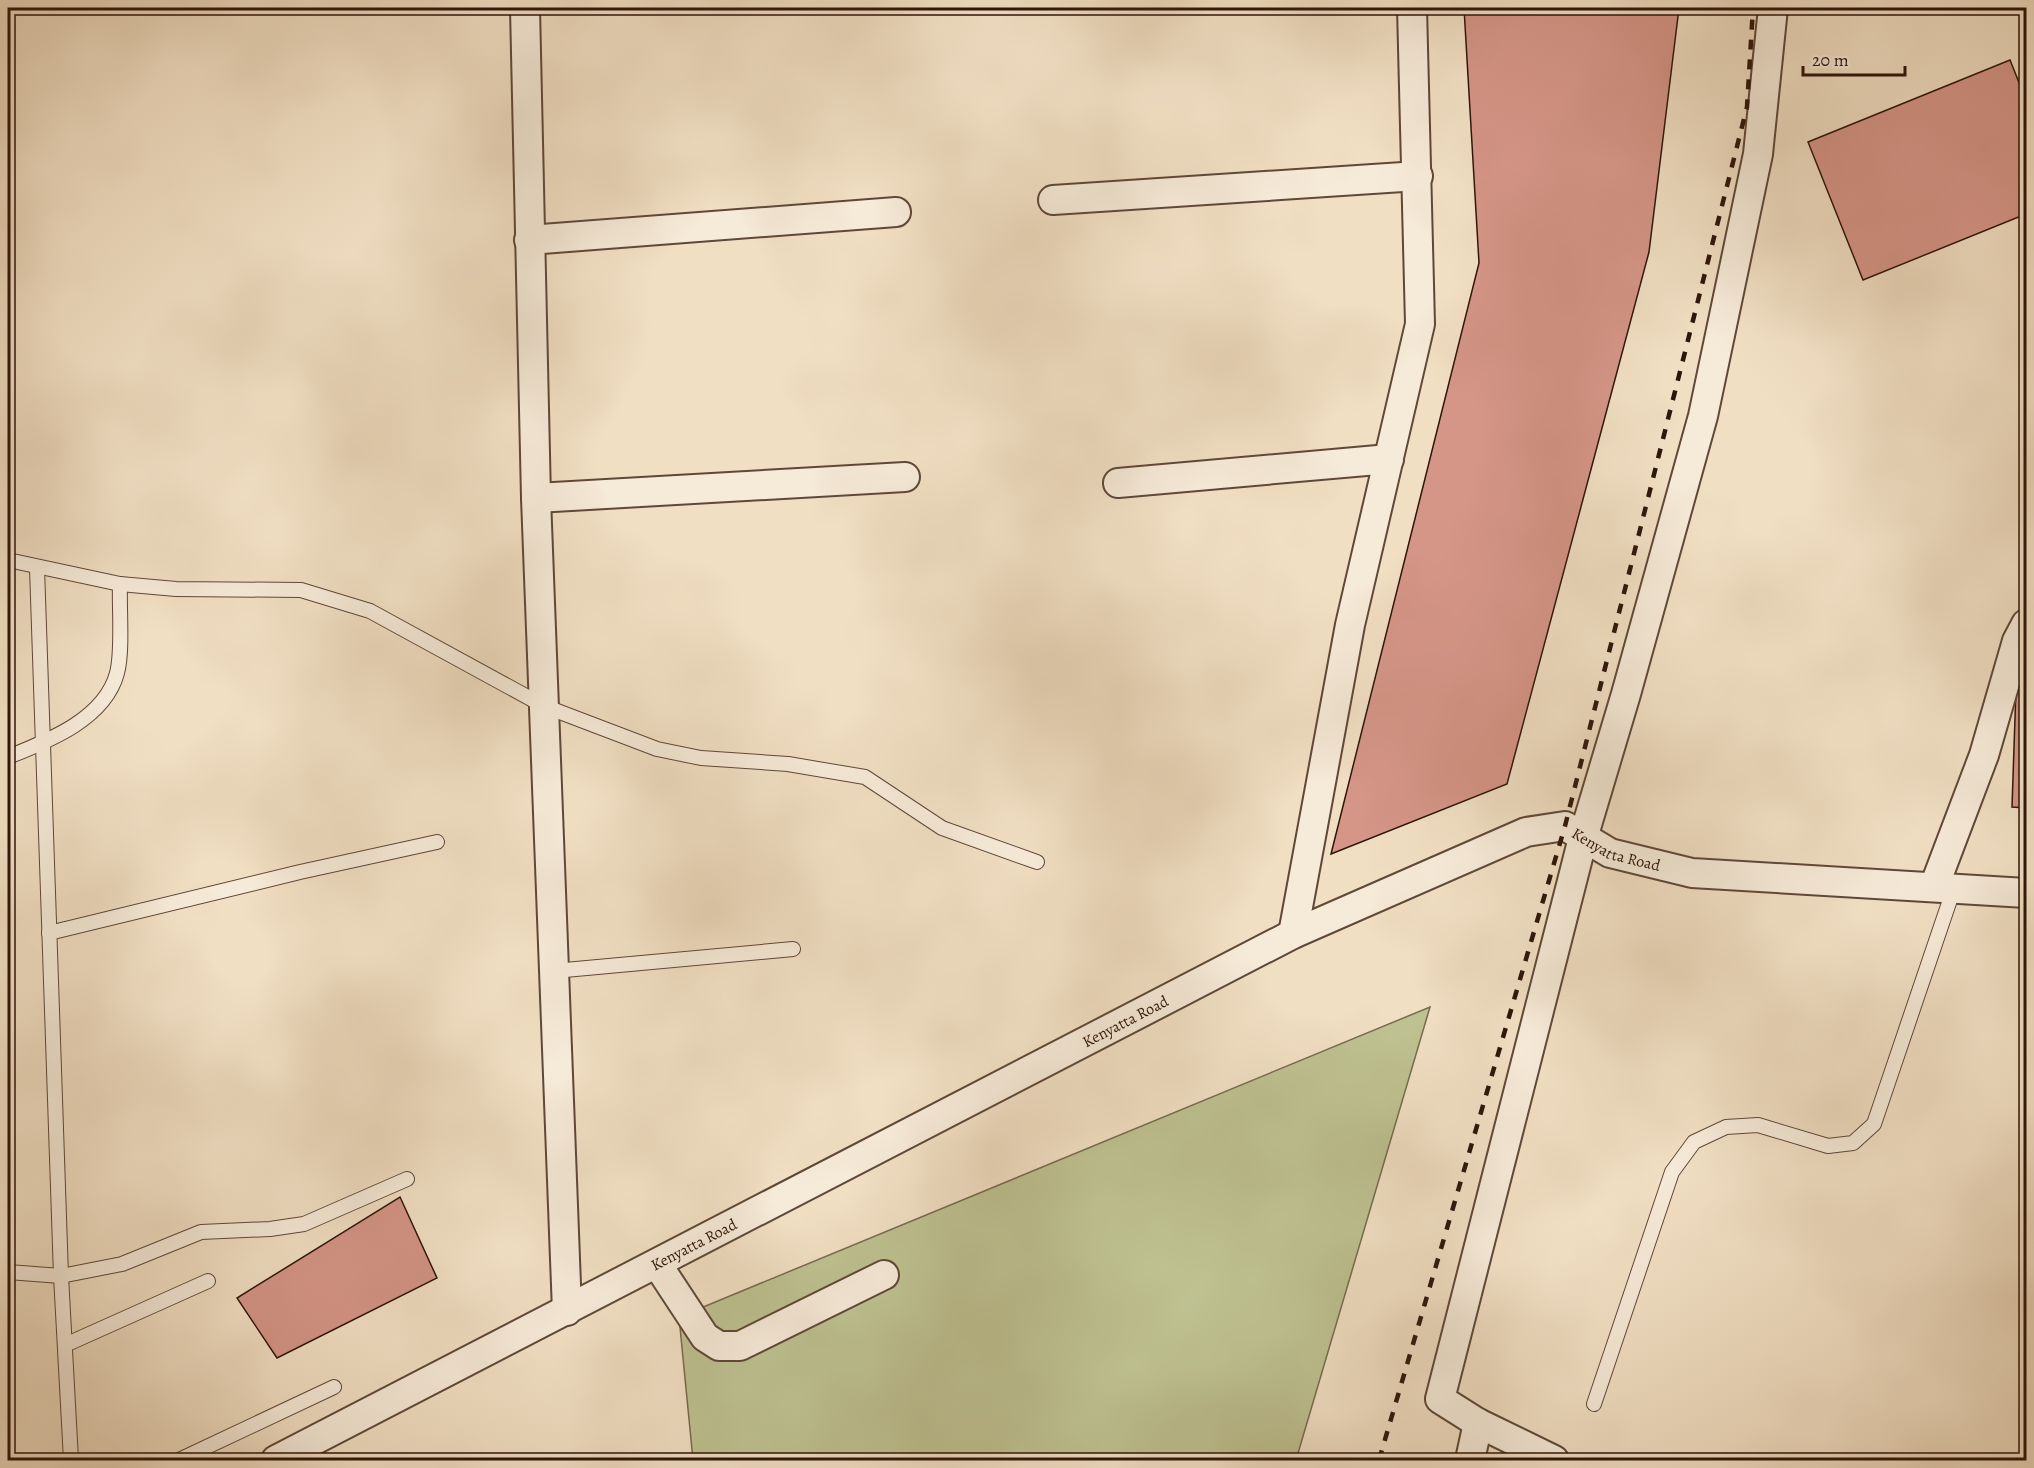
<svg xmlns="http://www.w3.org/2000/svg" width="2034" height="1468" font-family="Alegreya,serif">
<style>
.green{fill:#bec191;stroke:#766b4e;stroke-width:1.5}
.building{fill:#d59587;stroke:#2e150a;stroke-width:1.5}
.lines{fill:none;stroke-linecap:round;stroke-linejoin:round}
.lane-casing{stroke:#5f4838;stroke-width:16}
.street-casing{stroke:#5f4838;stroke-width:32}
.lane{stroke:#f6ead8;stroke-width:14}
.street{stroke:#f6ead8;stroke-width:28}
.rail{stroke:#2e150a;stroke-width:4.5;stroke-dasharray:10 10;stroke-linecap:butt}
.labels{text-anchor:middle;stroke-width:5;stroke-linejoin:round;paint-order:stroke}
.street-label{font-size:16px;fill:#2e150a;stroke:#f6ead8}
</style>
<rect width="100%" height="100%" fill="#f1dfc3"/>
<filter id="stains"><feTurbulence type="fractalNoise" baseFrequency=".00333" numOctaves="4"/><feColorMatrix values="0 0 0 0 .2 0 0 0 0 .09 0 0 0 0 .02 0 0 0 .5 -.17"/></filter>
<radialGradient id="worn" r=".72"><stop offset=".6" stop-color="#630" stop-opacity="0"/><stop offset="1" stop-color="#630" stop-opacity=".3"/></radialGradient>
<path class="green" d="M 1430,1007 L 1296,1460 L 693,1460 L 679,1317 Z"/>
<g class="building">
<path d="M 1464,8 L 1679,8 L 1649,252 L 1507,784 L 1331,854 L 1479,263 Z"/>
<path d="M 2010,60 L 2026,100 L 2026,214 L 1863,280 L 1808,142 Z"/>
<path d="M 2017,659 L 2026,659 L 2026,808 L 2012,807 Z"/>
<path d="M 400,1197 L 437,1278 L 277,1358 L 237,1298 Z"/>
</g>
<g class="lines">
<defs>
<g id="lane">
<path d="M 8,560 L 120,584 L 176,589 L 301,590 L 370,611 L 544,706 L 657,749 L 701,758 L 788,764 L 865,777 L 942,828 L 1037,862"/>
<path d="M 37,568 L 61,1276 L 71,1460"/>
<path d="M 8,757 C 48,741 105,719 117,673 C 123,651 119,609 120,584"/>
<path d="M 49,933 L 300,872 L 437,842"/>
<path d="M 554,971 L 793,949"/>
<path d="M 8,1272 L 61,1276 L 122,1264 L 201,1232 L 270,1229 L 304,1224 L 407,1179"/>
<path d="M 65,1345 L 208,1281"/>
<path d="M 1594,1404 L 1672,1172 L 1694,1142 L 1726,1127 L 1758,1125 L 1828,1146 L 1853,1143 L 1874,1124 L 1954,888"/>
<path d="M 179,1460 L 334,1387"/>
</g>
<g id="street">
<path d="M 525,8 L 536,498 L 567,1311"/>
<path d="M 1053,200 L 1418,176"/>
<path d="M 529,240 L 896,212"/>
<path d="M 1118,483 L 1389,459"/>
<path d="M 536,498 L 905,477"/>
<path d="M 1934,887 L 1984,755 L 2017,641 L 2026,624"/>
<path d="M 1293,934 L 1350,625 L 1420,324 L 1412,8"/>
<path d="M 657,1264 L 705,1337 L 719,1346 L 740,1346 L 884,1275"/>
<path id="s1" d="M 276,1460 L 1293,934 L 1526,832 L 1565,826 L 1610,853 L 1692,873 L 2026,893"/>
<path d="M 1470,1460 L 1478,1423"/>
<path d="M 1554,1460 L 1478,1423 L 1440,1399 L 1583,838 L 1626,694 L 1703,416 L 1758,154 L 1773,8"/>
</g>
</defs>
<use href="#lane" class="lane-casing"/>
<use href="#street" class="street-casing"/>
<use href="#lane" class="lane"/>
<use href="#street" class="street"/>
<path class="rail" d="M 1379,1460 L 1565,826 L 1747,107 L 1753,8"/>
</g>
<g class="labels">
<g class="street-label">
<text dy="6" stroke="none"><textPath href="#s1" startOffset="1496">Kenyatta Road</textPath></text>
<text dy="6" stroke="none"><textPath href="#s1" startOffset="956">Kenyatta Road</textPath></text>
<text dy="6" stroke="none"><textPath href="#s1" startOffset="470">Kenyatta Road</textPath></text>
</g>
</g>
<rect width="2034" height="1468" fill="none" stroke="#f1dfc3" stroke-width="30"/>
<rect x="9" y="9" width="2016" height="1450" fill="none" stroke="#2e150a" stroke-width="3"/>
<rect x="15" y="15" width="2004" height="1438" fill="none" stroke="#2e150a" stroke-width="1.5"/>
<path d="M1803 66v9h102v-9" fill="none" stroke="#2e150a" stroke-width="3"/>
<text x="1812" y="66" font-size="18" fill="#2e150a" stroke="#f6ead8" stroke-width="4.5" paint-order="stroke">20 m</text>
<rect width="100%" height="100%" filter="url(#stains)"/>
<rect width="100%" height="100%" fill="url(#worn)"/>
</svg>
